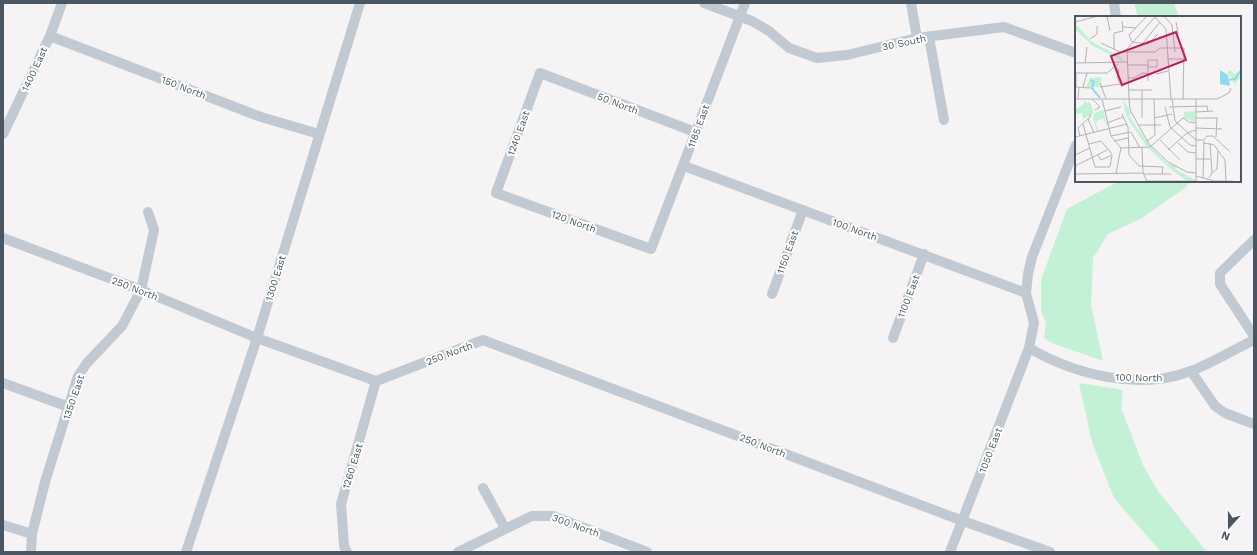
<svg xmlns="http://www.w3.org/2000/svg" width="1257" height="555" font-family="'Work Sans',sans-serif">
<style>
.green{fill:#c3f1d5}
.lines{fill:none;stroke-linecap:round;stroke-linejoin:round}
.minor{stroke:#c1cad2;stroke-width:10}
.labels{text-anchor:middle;stroke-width:4;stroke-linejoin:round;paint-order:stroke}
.street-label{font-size:10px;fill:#4a5661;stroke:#fff}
.inset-river{fill:none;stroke:#90daee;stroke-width:2}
.inset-road{fill:none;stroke:#b1b4b9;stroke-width:1}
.view{fill:#c2185b;fill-opacity:0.15;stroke:#c2185b;stroke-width:2}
.inset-edge{fill:none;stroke:#4a5661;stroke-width:2}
</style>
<rect width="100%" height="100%" fill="#f5f3f3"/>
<g class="green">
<path d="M 1134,3 L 1174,3 L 1179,17 L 1138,17 Z"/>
<path d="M 1119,181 L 1191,181 L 1186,187 L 1142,218 L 1108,234 L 1093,258 L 1091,305 L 1103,361 L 1052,343 L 1044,338 L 1046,322 L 1041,311 L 1041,280 L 1067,209 Z"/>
<path d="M 1079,383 L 1123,390 L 1121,408 L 1143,465 L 1157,490 L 1207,552 L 1161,552 L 1114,498 L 1092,442 Z"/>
</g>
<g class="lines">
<g class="minor">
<path d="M 704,3 L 752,21 L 769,31 L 789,48 L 817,58 L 847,55 L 917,38 L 1004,27 L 1076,53"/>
<path d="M 911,3 L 917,38"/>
<path d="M 1114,3 L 1116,17"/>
<path d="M 50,36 L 261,117 L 319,134"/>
<path d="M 929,37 L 944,120"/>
<path d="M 695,132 L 540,73 L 496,193 L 651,249 L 745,3"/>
<path d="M 3,134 L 50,36 L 62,3"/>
<path d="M 684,166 L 1026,293"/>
<path d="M 3,238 L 141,290 L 257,338 L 376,381 L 483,340 L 963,521 L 1050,552"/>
<path d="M 1254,240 L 1220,273 L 1220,284 L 1254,336"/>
<path d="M 772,294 L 803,210"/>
<path d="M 893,338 L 924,254"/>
<path d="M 1029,348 C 1076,375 1139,391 1191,371 C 1212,363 1233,350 1254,340"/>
<path d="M 1191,371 L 1215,406 L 1225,413 L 1254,424"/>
<path d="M 3,383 L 69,407"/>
<path d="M 483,488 L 505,528"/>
<path d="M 3,525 L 32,534"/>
<path d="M 31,552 L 32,534 L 45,482 L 78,376 L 87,363 L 122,326 L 141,290 L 154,230 L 148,212"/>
<path d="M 186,552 L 257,338 L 360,3"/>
<path d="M 347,552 L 344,546 L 341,504 L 376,381"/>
<path d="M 458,552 L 532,516 L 553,516 L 647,552"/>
<path d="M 950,552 L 1029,348 L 1034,323 L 1026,293 L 1028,274 L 1032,257 L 1076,145"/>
</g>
</g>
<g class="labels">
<g class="street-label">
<text transform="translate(904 42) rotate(-12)" y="4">30 South</text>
<text transform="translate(34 69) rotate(-65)" y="4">1400 East</text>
<text transform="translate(184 87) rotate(21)" y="4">150 North</text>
<text transform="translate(618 103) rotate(21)" y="4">50 North</text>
<text transform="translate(698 126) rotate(-70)" y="4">1185 East</text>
<text transform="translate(518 133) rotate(-70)" y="4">1240 East</text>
<text transform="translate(574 221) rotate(20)" y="4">120 North</text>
<text transform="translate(855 229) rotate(20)" y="4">100 North</text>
<text transform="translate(787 252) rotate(-70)" y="4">1150 East</text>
<text transform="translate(275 278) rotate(-73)" y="4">1300 East</text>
<text transform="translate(135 288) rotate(21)" y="4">250 North</text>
<text transform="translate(908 296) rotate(-69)" y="4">1100 East</text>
<text transform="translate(449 353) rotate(-21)" y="4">250 North</text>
<text transform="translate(1139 377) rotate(1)" y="4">100 North</text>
<text transform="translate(73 397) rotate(-71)" y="4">1350 East</text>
<text transform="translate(763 445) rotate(21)" y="4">250 North</text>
<text transform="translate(990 450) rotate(-69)" y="4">1050 East</text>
<text transform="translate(352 466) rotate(-73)" y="4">1260 East</text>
<text transform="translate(576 525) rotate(20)" y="4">300 North</text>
</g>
</g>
<g transform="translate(1075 16)">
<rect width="166" height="166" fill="#f5f3f3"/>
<path d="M 0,7 L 17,26 L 45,40 L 49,46 L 18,30 L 1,14 ZM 155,54 L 159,58 L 163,56 L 165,62 L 160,68 L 152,56 ZM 27,61 L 24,71 L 11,71 L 15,62 ZM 9,83 L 11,87 L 15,86 L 19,97 L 8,103 L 7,97 L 0,98 L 0,94 L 9,88 ZM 48,83 L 56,98 L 54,100 L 75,130 L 72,131 L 59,112 L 51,99 ZM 28,94 L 33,113 L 28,102 L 20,106 L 24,115 L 22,116 L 18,102 L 20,97 ZM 120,95 L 120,106 L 109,102 L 109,96 ZM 76,131 L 92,147 L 102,150 L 100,153 L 120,164 L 111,164 L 98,155 L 73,132 Z" fill="#c3f1d5"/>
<path d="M 145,54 L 153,59 L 155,70 L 145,68 Z" fill="#90daee"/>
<path class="inset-river" d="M 15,64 L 19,66 L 17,72 L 25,82M 153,64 L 160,63 L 166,54"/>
<path class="inset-road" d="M 32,0 L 35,15M 79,0 L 91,13 L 96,83M 89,0 L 97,9 L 100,36M 0,6 L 23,0M 48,11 L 61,12M 39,17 L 48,15 L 47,5M 39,17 L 39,33M 99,17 L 103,17 L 101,6M 15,23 L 22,18 L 22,10M 57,26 L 54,19 L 72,0M 57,26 L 73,28 L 83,18M 26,27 L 45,36 L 80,36 L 85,32 L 109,32 L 108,83M 67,28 L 85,6M 92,43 L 108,43M 0,47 L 52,46M 10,47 L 12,31M 53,49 L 73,49M 40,51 L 44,54 L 42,61 L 47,71M 73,51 L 82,51 L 82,44 L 73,44 L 73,65M 0,57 L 32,57 L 43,48M 81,58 L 93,55M 53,62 L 59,62 L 68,57 L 76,58M 25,67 L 31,83M 0,71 L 16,72M 1,71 L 1,57M 8,71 L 12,57M 25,71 L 45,68M 54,74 L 77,74M 0,83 L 142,83 L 154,77 L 156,72M 3,83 L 4,71M 17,83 L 25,91 L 20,94M 27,83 L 36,120 L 46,132M 54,83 L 55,94 L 74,128 L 93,146 L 112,156 L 121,157M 54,83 L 52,33 L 80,1M 97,83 L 100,105 L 121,124 L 129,124M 121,83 L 121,166M 90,91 L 95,111 L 115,129 L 121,130M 94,91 L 132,90 L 133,96M 30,95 L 46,91M 121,96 L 138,95M 47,98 L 53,111 L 54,139 L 64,150 L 88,151 L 87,158M 67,102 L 67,74M 79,102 L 97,98M 108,102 L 114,106 L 121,107M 121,102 L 143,102M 13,103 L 19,117M 32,107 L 48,101M 8,108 L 20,151 L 35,151 L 37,139M 64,109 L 86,109M 121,112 L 147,113M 5,120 L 3,112 L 15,101 L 15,98M 36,120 L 56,116 L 65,132M 0,121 L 52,108M 141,121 L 142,102M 85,124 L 105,144M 129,124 L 132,120 L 138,120 L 154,135M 39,125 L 53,122M 72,125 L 80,119 L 79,83M 103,127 L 113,136 L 121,137M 129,127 L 139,129 L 150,144 L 151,166M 14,128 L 26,125 L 37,138M 46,132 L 75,131 L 108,102M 67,132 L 68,157 L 72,165 L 121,165M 93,134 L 112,117 L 121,114M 0,139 L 15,132M 23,139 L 26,144 L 37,139M 121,143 L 135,143M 0,150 L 32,134M 41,157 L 46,132M 137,157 L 142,153 L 143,135M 0,158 L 68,157M 68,158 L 96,158M 121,160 L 139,165 L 158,165M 128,162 L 129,125M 134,162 L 137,157 L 135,127M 0,166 L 20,166"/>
<path class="view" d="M 101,16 L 111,44 L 47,69 L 36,40 Z"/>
<rect width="166" height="166" class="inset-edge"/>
</g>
<rect width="1257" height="555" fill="none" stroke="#4a5661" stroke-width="8"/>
<g transform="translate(1229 527) rotate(201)" stroke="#ffffff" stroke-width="3" paint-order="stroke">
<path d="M0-3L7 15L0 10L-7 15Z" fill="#4a5661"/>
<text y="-6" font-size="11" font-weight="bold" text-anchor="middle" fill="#4a5661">N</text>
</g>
</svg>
